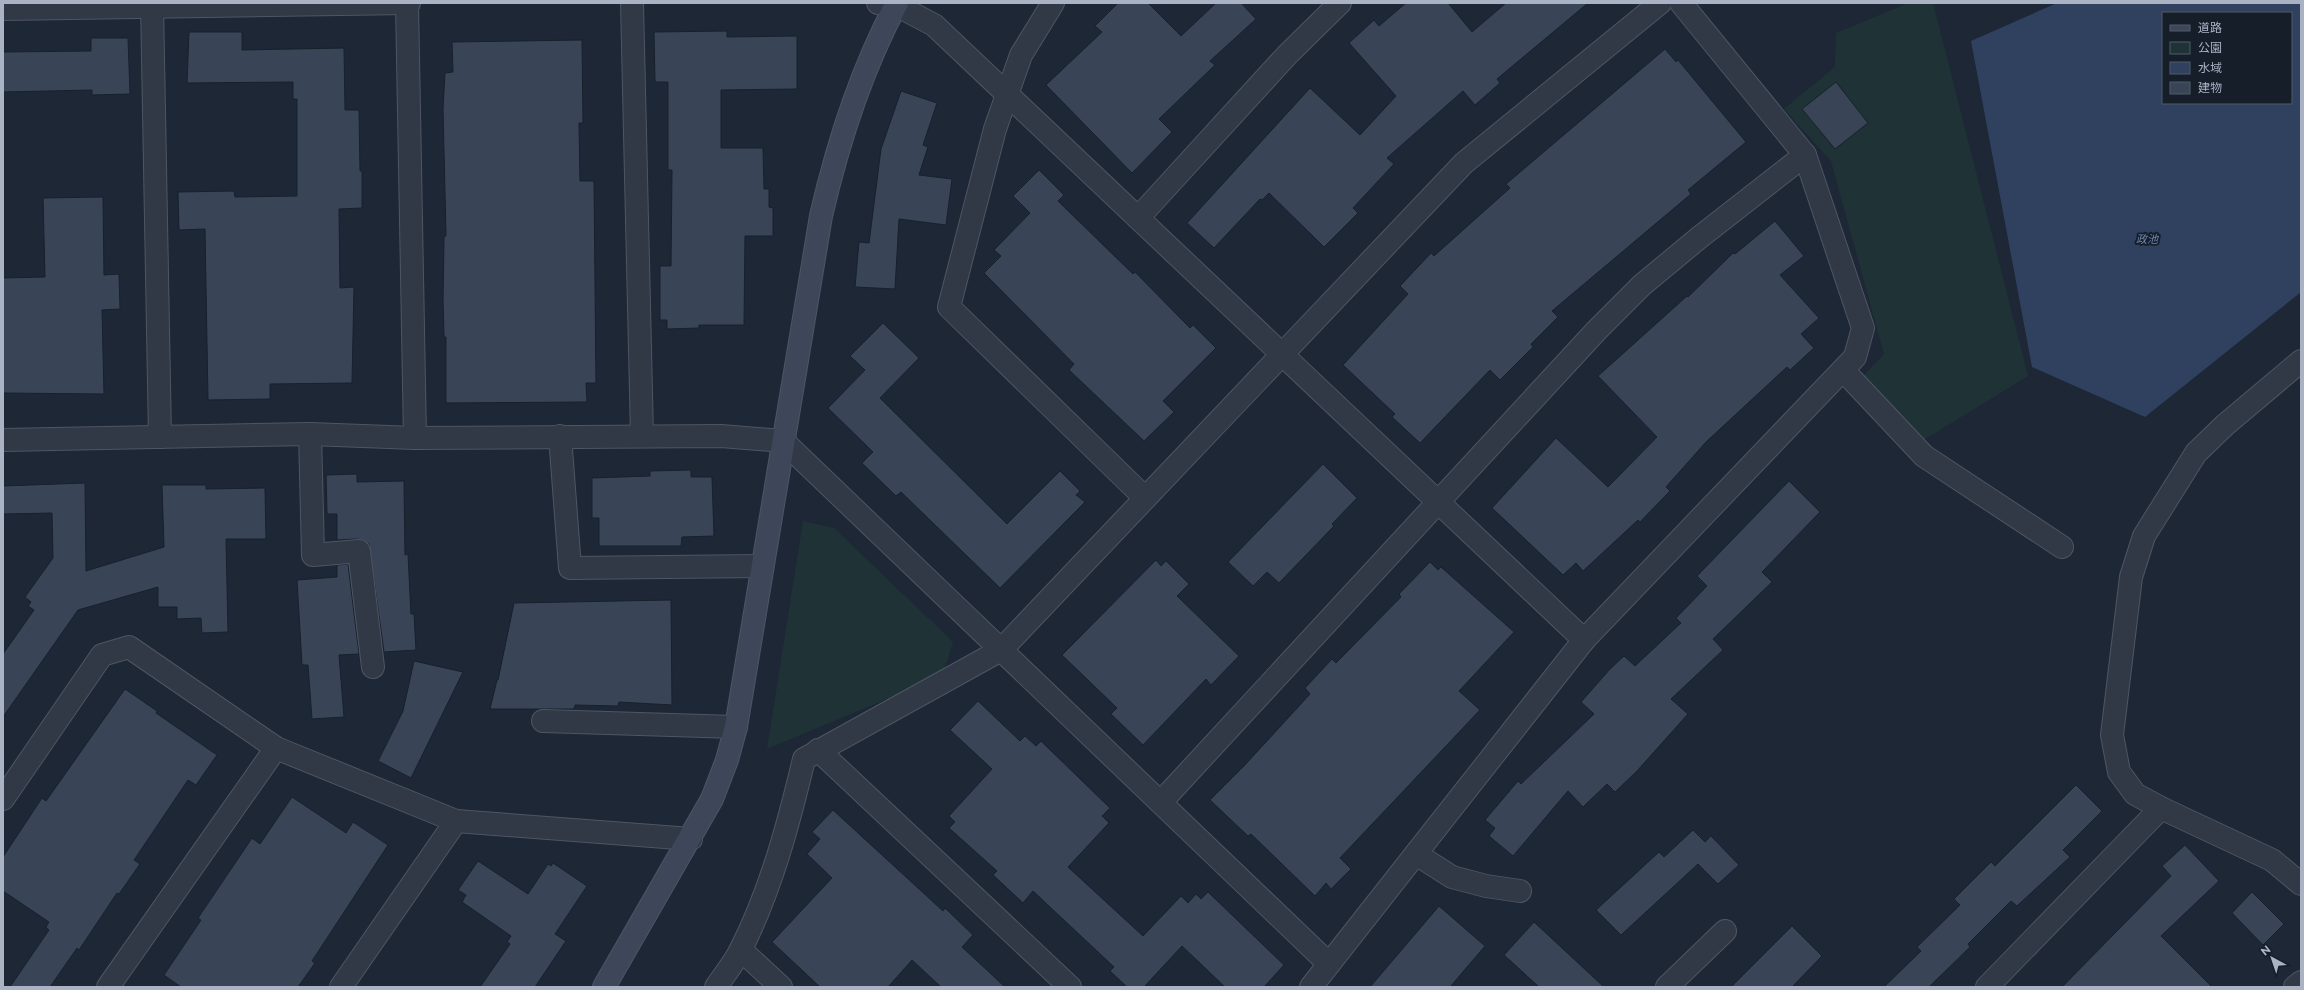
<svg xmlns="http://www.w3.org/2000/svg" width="2304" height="990" font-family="Montserrat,'Noto Sans JP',sans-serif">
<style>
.green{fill:#1f3337}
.water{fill:#2f415f;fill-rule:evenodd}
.building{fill:#394457;stroke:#18202c}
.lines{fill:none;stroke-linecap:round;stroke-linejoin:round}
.street-casing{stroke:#4e5664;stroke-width:24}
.secondary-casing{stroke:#4e5664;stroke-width:24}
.street{stroke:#313946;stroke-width:22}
.secondary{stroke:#3e4759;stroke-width:22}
.labels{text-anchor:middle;stroke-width:4;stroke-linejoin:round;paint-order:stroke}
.water-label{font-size:11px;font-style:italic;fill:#7088af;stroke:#161e2a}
</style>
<rect width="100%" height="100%" fill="#1d2736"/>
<g class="green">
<path d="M 1908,3 L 1933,3 L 2028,376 L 1922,441 L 1859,381 L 1884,354 L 1831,161 L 1784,109 L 1835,67 L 1836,33 Z"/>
<path d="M 803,521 L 834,528 L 953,642 L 942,676 L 767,749 Z"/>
</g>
<path class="water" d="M 2057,3 L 2301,3 L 2301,292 L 2145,417 L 2032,367 L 1971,41 ZM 2163,13 L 2291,13 L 2291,103 L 2163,103 Z"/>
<g class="building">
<path d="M 1118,3 L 1148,3 L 1181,36 L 1216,3 L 1241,3 L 1256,19 L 1210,61 L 1215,65 L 1159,119 L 1172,132 L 1132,173 L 1046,85 L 1102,32 L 1095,26 Z"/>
<path d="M 1406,3 L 1448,3 L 1472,32 L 1506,3 L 1588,3 L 1497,79 L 1500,83 L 1475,105 L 1463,91 L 1387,158 L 1394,164 L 1353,208 L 1358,213 L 1324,247 L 1269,193 L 1262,200 L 1260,199 L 1214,248 L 1187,223 L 1310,88 L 1360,135 L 1396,96 L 1349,43 L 1374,20 L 1379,26 Z"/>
<path d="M 727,31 L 727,37 L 797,36 L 797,89 L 721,90 L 721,148 L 763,148 L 764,189 L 769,189 L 769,207 L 773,208 L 773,236 L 745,236 L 744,325 L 699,325 L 699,328 L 667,329 L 667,320 L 660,320 L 660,266 L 671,266 L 672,170 L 668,170 L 668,82 L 655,82 L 654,32 Z"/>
<path d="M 189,32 L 242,32 L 242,50 L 344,48 L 345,110 L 359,110 L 360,171 L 362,171 L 362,208 L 339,209 L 340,288 L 354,287 L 352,383 L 270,384 L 270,399 L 208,400 L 205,229 L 179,230 L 178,192 L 234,191 L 235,197 L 297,196 L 297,99 L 293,99 L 293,82 L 187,83 Z"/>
<path d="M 91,38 L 128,38 L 130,94 L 92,95 L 92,90 L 3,92 L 3,52 L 91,51 Z"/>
<path d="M 582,40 L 583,123 L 579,123 L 580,181 L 594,181 L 596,383 L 586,383 L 587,402 L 446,403 L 446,337 L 444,337 L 443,300 L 444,236 L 446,236 L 443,109 L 445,73 L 453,72 L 452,42 Z"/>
<path d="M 1665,49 L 1676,62 L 1678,60 L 1746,142 L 1688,190 L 1691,194 L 1552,311 L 1558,317 L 1531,344 L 1533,347 L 1500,380 L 1490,370 L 1420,443 L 1392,417 L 1395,414 L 1343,365 L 1408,294 L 1400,286 L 1431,253 L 1434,256 L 1510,188 L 1506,184 Z"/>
<path d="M 1836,82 L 1868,123 L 1835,149 L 1802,109 Z"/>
<path d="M 901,91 L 937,103 L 923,145 L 928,147 L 919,175 L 952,179 L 946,225 L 899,219 L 895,289 L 855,287 L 859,242 L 869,243 L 881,149 Z"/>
<path d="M 1039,170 L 1064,195 L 1058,201 L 1133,274 L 1135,272 L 1190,328 L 1193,325 L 1216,348 L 1163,401 L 1174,412 L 1144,441 L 1069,370 L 1074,364 L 984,273 L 1001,256 L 994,250 L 1030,213 L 1013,196 Z"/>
<path d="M 103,197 L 104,275 L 119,274 L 120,309 L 102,310 L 104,394 L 3,393 L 3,278 L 45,277 L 43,198 Z"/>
<path d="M 1775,221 L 1804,256 L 1780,275 L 1819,318 L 1801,334 L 1814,348 L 1790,370 L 1787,367 L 1706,442 L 1666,487 L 1670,491 L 1640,522 L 1638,520 L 1583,571 L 1576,563 L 1563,575 L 1492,508 L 1556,438 L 1608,487 L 1657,437 L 1598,376 L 1687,296 L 1688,297 L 1733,253 L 1735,254 Z"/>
<path d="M 883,323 L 919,358 L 880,398 L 1007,524 L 1060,471 L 1080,491 L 1076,495 L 1085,502 L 1000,588 L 901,492 L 896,496 L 862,463 L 873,452 L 828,408 L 865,370 L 850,356 Z"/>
<path d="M 1323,464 L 1357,498 L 1332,524 L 1334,526 L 1279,583 L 1267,572 L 1253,586 L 1228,562 Z"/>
<path d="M 691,470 L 691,477 L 712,477 L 714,536 L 682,537 L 681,546 L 599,546 L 599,518 L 592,518 L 592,478 L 650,476 L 650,471 Z"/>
<path d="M 357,474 L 357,482 L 404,481 L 405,555 L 408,554 L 411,614 L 414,614 L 416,650 L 384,652 L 369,544 L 358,539 L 337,540 L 337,514 L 327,514 L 326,475 Z"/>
<path d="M 1789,481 L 1820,512 L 1762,572 L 1772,582 L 1713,639 L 1723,650 L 1671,699 L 1688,714 L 1637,771 L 1615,792 L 1607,784 L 1583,807 L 1568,791 L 1513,856 L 1489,836 L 1495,828 L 1485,820 L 1518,781 L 1521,784 L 1594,714 L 1581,702 L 1610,669 L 1624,656 L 1635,666 L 1681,623 L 1676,618 L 1707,586 L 1697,576 Z"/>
<path d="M 85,483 L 86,571 L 164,547 L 162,485 L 206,485 L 206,489 L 265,488 L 266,539 L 226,539 L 228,632 L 202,633 L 201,618 L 177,619 L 177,607 L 158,607 L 158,587 L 78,610 L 3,717 L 3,654 L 34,610 L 28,606 L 31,602 L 25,597 L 53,558 L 52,513 L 3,514 L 3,486 Z"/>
<path d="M 1156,560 L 1161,566 L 1166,561 L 1189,584 L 1177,596 L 1239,656 L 1211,685 L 1206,679 L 1143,745 L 1111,714 L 1117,708 L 1062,655 Z"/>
<path d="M 1430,562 L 1438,570 L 1441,567 L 1514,632 L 1459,691 L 1480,710 L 1340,858 L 1351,869 L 1331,889 L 1326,883 L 1315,896 L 1251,834 L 1248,836 L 1210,800 L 1244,766 L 1310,694 L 1305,688 L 1332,659 L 1336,663 L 1401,597 L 1399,594 Z"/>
<path d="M 348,564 L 359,654 L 339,655 L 344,717 L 312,719 L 308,665 L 302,665 L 297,580 L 337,577 L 337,565 Z"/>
<path d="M 671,600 L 672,705 L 619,702 L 618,706 L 575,705 L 574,709 L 490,709 L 497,680 L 498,680 L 514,603 Z"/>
<path d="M 414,661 L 463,672 L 411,778 L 378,761 L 403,711 Z"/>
<path d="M 125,689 L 157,711 L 156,713 L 217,755 L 196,785 L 188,780 L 134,860 L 140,864 L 119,894 L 117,893 L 79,950 L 77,948 L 50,987 L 10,987 L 49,930 L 46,927 L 49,922 L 3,891 L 3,857 L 42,798 L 46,801 Z"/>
<path d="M 978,701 L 1020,741 L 1025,736 L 1036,746 L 1041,741 L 1110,808 L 1102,816 L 1109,823 L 1068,867 L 1143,936 L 1181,896 L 1188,903 L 1196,894 L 1201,899 L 1208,892 L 1284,965 L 1264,987 L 1225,987 L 1182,946 L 1144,987 L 1127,987 L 1110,971 L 1114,967 L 1033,891 L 1023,903 L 993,875 L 997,871 L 949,828 L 955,822 L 949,816 L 992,769 L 950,730 Z"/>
<path d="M 2076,785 L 2102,811 L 2063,850 L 2070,857 L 2017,906 L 2011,901 L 1968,944 L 1970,947 L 1929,987 L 1884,987 L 1921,951 L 1917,947 L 1960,905 L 1954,899 L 1991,862 L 1995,866 Z"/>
<path d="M 292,797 L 346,833 L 353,822 L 388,845 L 312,961 L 315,963 L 298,987 L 181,987 L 164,975 L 201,920 L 198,918 L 252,838 L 260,844 Z"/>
<path d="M 833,810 L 943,911 L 945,908 L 973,935 L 962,947 L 1005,987 L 941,987 L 912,960 L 888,987 L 820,987 L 772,942 L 832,878 L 807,854 L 820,839 L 812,832 Z"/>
<path d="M 1693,830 L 1705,842 L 1711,836 L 1739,865 L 1718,884 L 1698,864 L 1621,935 L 1596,910 L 1659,852 L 1664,857 Z"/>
<path d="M 2185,845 L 2219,881 L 2161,936 L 2212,987 L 2062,987 L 2171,876 L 2162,866 Z"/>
<path d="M 478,861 L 528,894 L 548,864 L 551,866 L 553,863 L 587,886 L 555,934 L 566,941 L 535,987 L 480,987 L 510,944 L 507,942 L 511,936 L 462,902 L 466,895 L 458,890 Z"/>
<path d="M 2252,892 L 2284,924 L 2263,945 L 2232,913 Z"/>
<path d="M 1439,906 L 1485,946 L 1450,987 L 1370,987 Z"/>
<path d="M 1534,922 L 1604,987 L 1539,987 L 1504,955 Z"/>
<path d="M 1792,926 L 1822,956 L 1792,987 L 1731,987 Z"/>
</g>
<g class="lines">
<defs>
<g id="street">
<path d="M 152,3 L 160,437"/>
<path d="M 407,3 L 415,438"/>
<path d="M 632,3 L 642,436"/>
<path d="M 878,3 L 896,5 L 934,25 L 1584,640"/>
<path d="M 1053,3 L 1021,55 L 995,129 L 949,307 L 1145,498"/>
<path d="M 3,9 L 409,3"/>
<path d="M 1138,218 L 1287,55 L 1340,3"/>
<path d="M 2301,361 L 2225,425 L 2196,453 L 2144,536 L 2131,577 L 2112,735 L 2119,772 L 2135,794 L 2161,808 L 2272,860 L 2301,884"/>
<path d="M 1843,370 L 1924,456 L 2062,547"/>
<path d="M 310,434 L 313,555 L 359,551 L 373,667"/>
<path d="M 560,436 L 570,568 L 761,566"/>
<path d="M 3,440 L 310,434 L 415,438 L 721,436 L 783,441 L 1329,964"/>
<path d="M 543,721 L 736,727"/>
<path d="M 818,750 L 1070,987"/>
<path d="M 3,799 L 102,655 L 129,647 L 276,748 L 456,821 L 691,839"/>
<path d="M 1161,802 L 1597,330 L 1642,285 L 1700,237 L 1805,155"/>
<path d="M 1416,854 L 1452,877 L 1486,886 L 1520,891"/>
<path d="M 741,950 L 781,987"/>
<path d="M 108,987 L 276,748"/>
<path d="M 341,987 L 456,821"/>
<path d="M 716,987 C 724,975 735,962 741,949 C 771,890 789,822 804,759 L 1001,650 L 1464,163 L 1660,3"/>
<path d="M 1311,987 L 1584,640 L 1855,357 L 1863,328 L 1805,155 L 1681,3"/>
<path d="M 1667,987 L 1725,931"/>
<path d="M 1987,987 L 2161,808"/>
<path d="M 2295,987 L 2301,982"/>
</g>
<path id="secondary" d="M 604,987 L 712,799 L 727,760 L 736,727 L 821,216 C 838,142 861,70 897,3"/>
</defs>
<use href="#street" class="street-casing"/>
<use href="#secondary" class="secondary-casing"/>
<use href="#street" class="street"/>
<use href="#secondary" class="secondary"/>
</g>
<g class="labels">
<g class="water-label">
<text x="2147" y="243">政池</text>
</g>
</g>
<rect width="2304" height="990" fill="none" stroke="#aab3c4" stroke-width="8"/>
<rect x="2162" y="12" width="130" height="92" fill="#161e2a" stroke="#515a68"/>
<rect x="2170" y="25" width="20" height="6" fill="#3e4759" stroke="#515a68"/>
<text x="2198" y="32" font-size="12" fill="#aab3c4">道路</text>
<rect x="2170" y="42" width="20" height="12" fill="#1f3337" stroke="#515a68"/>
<text x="2198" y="52" font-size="12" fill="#aab3c4">公園</text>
<rect x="2170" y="62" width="20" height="12" fill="#2f415f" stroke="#515a68"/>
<text x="2198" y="72" font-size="12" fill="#aab3c4">水域</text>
<rect x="2170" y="82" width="20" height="12" fill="#394457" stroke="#515a68"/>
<text x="2198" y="92" font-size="12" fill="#aab3c4">建物</text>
<g transform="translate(2272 958) rotate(320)" stroke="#161e2a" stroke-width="3" paint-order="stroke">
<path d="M0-3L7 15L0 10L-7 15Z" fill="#aab3c4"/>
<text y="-6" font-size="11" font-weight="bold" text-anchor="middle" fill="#aab3c4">N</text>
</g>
</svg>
